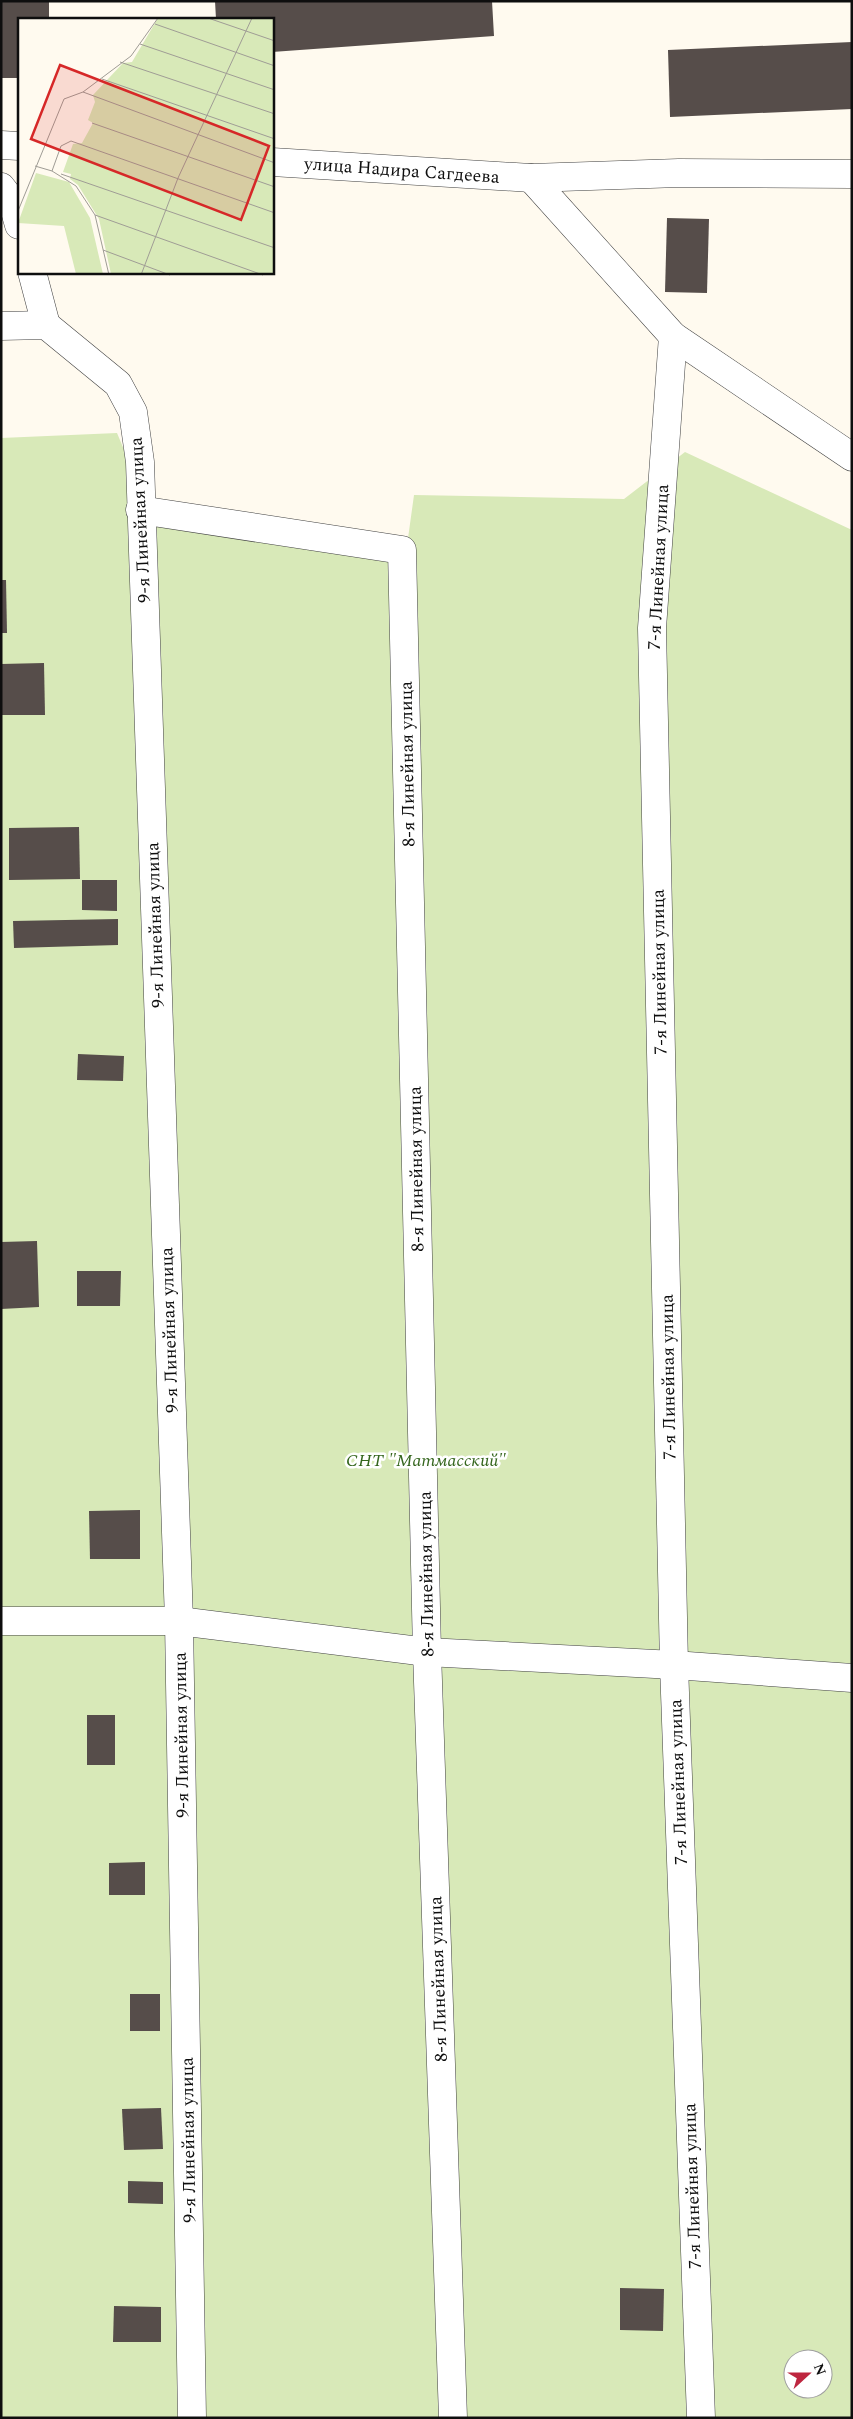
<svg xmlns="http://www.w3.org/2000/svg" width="853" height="2419" font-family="Spectral,serif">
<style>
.green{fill:#d8e9b8;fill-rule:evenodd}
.building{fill:#564d4a}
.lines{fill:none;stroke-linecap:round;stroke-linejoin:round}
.minor-casing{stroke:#414141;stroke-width:29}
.minor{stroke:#fff;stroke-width:28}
.labels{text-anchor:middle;stroke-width:5;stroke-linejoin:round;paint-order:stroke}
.street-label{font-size:18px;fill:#0e0e0e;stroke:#fff}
.park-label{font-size:18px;font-style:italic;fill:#35661e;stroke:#fff}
.inset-road{fill:none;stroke:#9f9c95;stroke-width:1}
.view{fill:#d62828;fill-opacity:0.15;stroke:#d62828;stroke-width:2.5}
.inset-edge{fill:none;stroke:#0e0e0e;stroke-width:2.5}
</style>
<rect width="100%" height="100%" fill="#fffaef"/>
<path class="green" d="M 117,433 L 156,526 L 405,560 L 414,495 L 624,499 L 685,452 L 852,530 L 852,2418 L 1,2418 L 1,438 ZM 793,2359 L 823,2359 L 823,2389 L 793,2389 Z"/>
<g class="building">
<path d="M 1,1 L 49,1 L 49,19 L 19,19 L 19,78 L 1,78 Z"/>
<path d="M 215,1 L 492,1 L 494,36 L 272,52 L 272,19 L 216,19 Z"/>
<path d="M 852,42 L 852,109 L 670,117 L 668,50 Z"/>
<path d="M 667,218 L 709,219 L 707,293 L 665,292 Z"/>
<path d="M 1,580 L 6,580 L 7,633 L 1,633 Z"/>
<path d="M 44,663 L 45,715 L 1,715 L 1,664 Z"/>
<path d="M 79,827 L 80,879 L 9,880 L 9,828 Z"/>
<path d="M 82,880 L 117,880 L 117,911 L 82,910 Z"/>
<path d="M 118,919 L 118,945 L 14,948 L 13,921 Z"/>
<path d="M 78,1054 L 124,1056 L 123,1081 L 77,1080 Z"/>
<path d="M 37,1241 L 39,1307 L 1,1309 L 1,1242 Z"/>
<path d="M 77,1271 L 121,1271 L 120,1306 L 77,1306 Z"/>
<path d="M 140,1510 L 140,1559 L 90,1559 L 89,1511 Z"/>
<rect x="87" y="1715" width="28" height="50"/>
<path d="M 145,1862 L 145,1895 L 109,1895 L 109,1863 Z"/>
<rect x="130" y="1994" width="30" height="37"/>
<path d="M 161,2108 L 163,2149 L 124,2150 L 122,2109 Z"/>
<path d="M 128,2181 L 163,2182 L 163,2204 L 128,2203 Z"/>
<path d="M 620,2288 L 664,2289 L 663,2331 L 620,2330 Z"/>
<path d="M 114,2306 L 161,2307 L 161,2342 L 113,2342 Z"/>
</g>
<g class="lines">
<defs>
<g id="minor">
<path d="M 1,145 L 19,146"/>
<path d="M 272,162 L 531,178 L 679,173 L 852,174"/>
<path d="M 531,178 L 673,336 L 852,457"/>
<path d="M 1,187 L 12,201 L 19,225"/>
<path d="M 32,272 L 46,325"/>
<path d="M 1,326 L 46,325 L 118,384 L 133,412 L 140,462 L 179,1621 L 192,2418"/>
<path d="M 673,336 L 652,628 L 674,1665 L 701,2418"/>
<path d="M 140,510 L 402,550 L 427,1652 L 453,2418"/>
<path d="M 1,1621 L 179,1621 L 427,1652 L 674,1665 L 852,1678"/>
</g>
</defs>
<use href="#minor" class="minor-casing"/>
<use href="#minor" class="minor"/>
</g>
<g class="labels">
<g class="street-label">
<text transform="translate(402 170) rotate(4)" y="6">улица Надира Сагдеева</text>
<text transform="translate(140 520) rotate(-93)" y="6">9-я Линейная улица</text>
<text transform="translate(658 567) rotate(-87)" y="6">7-я Линейная улица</text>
<text transform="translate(407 764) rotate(-91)" y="6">8-я Линейная улица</text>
<text transform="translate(155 925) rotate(-92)" y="6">9-я Линейная улица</text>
<text transform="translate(659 972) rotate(-91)" y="6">7-я Линейная улица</text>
<text transform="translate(416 1169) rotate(-91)" y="6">8-я Линейная улица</text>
<text transform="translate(169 1330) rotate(-92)" y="6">9-я Линейная улица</text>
<text transform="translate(668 1377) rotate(-91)" y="6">7-я Линейная улица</text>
<text transform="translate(426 1574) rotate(-91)" y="6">8-я Линейная улица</text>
<text transform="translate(181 1735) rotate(-91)" y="6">9-я Линейная улица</text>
<text transform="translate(678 1782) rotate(-92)" y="6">7-я Линейная улица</text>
<text transform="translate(438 1979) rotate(-92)" y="6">8-я Линейная улица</text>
<text transform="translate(188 2140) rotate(-91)" y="6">9-я Линейная улица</text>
<text transform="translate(692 2186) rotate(-92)" y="6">7-я Линейная улица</text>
</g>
<g class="park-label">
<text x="426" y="1466">СНТ "Матмасский"</text>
</g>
</g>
<g transform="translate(18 18)">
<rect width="256" height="256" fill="#fffaef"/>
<path d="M 140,0 L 256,0 L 256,256 L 93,256 L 81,201 L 60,167 L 52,161 L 53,156 L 45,154 L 55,126 L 64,125 L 75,105 L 70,102 L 77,84 L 75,77 L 105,45 L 114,44 ZM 18,155 L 51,164 L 72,200 L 85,256 L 58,256 L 46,208 L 0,205 Z" fill="#d8e9b8"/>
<path class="inset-road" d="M 190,0 L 257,23M 137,6 L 257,48M 122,26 L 257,72M 102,44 L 257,96M 84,61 L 257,121M 65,74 L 257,145M 74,105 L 257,169M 17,148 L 34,153 L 43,128 L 53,123 L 257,195M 34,153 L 58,168 L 77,197 L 91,257M 43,156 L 257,230M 0,193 L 46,81 L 65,74 L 113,38 L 140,0M 77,197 L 245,257M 85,232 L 152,257M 123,257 L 160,160 L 234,0"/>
<path class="view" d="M 42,47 L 251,128 L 223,202 L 13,121 Z"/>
<rect width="256" height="256" class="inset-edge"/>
</g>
<rect width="853" height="2419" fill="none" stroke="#0e0e0e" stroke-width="5"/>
<g transform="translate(808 2374) rotate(69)"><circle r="24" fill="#ffffff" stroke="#9f9f9f"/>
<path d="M0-4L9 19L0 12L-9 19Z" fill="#be263f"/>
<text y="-8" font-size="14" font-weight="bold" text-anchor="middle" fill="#0e0e0e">N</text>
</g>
</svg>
